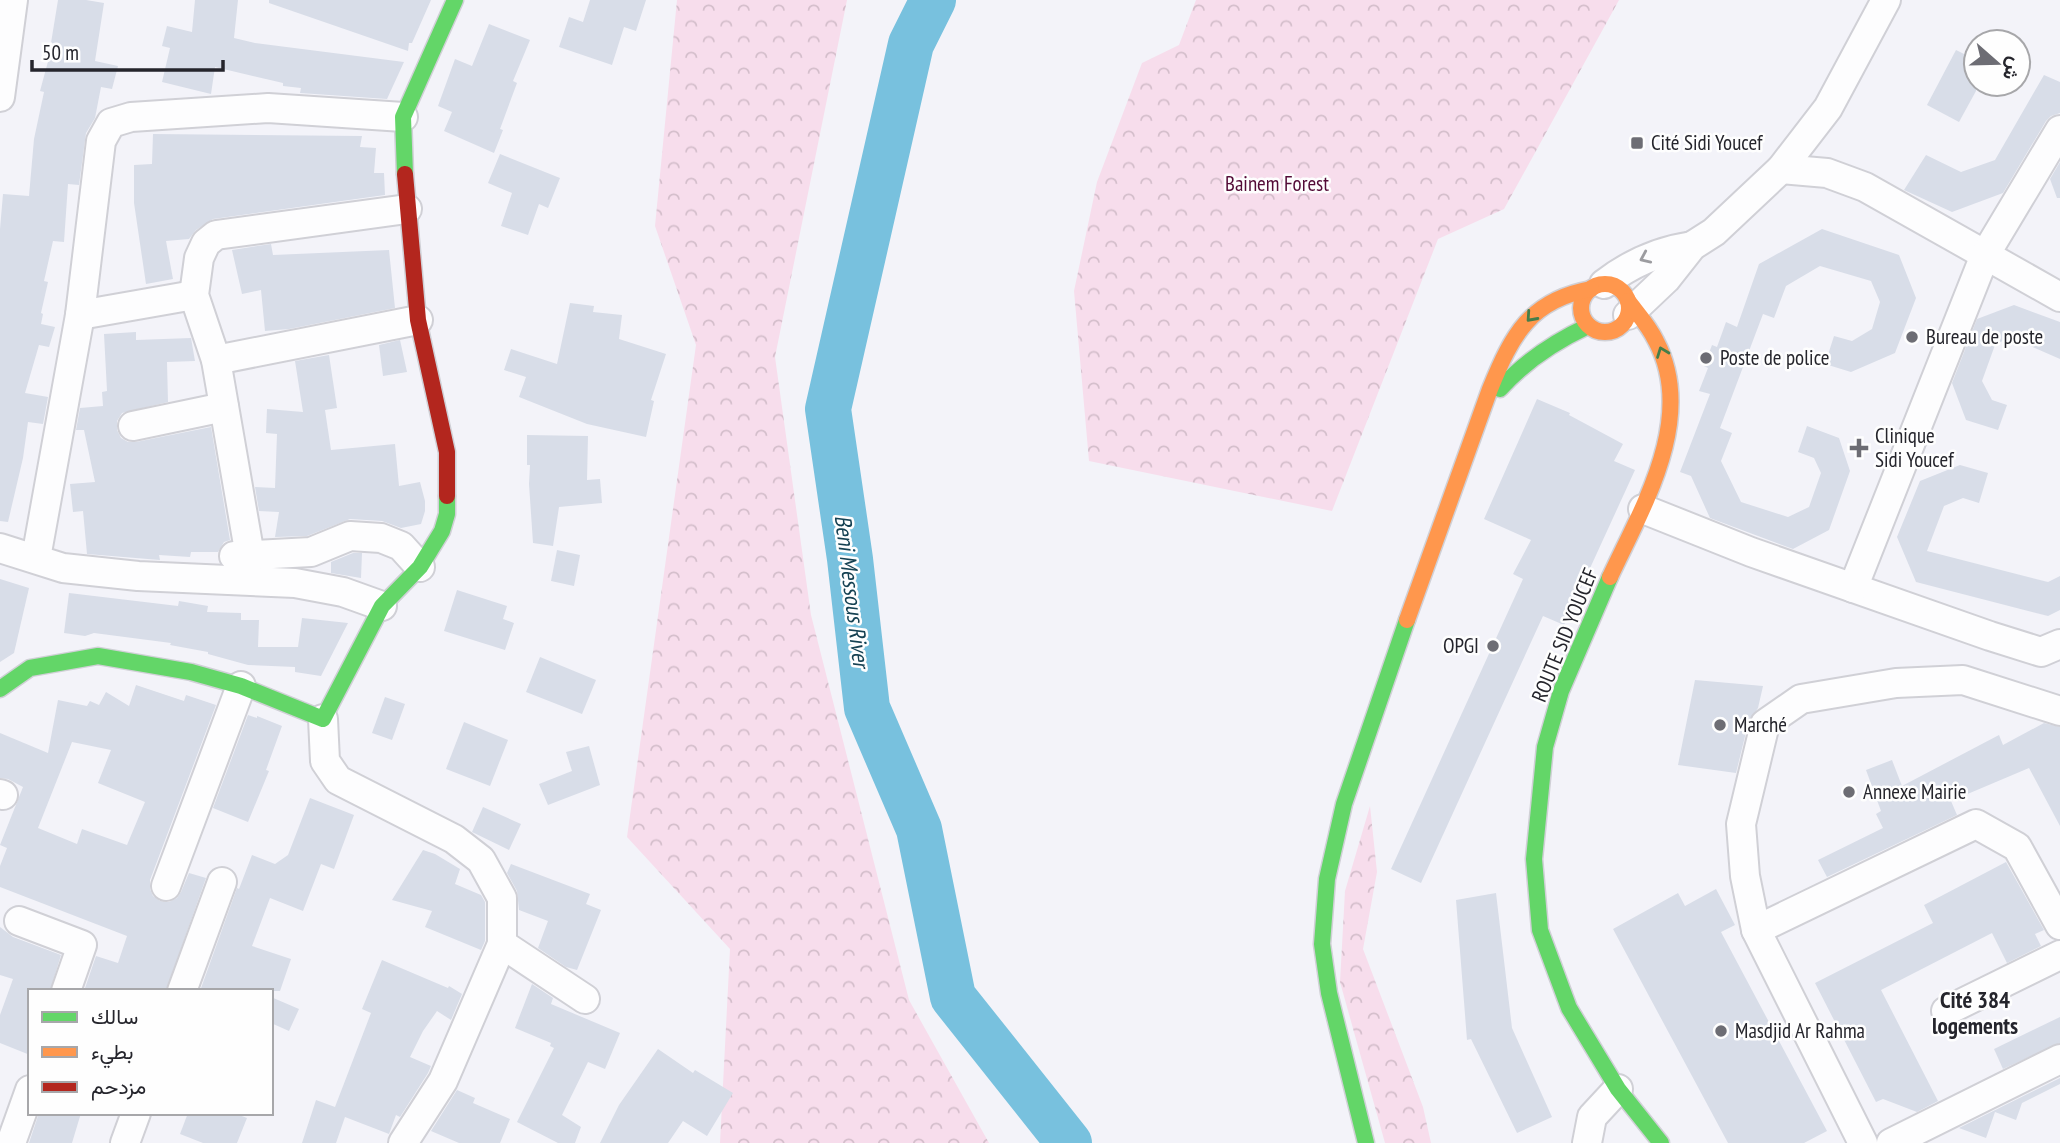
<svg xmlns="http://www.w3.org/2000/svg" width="2060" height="1143" font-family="'PT Sans Narrow',Vazirmatn,sans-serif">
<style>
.forest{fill:url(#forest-crowns)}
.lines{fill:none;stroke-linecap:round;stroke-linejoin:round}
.river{stroke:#78c1de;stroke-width:46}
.building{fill:#d8dde8;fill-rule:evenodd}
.street-casing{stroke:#d0d0d6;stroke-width:32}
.fast-casing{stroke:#d0d0d6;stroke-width:19}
.slow-casing{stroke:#d0d0d6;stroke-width:19}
.jam-casing{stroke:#d0d0d6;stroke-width:19}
.street{stroke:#fdfdfe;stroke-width:28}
.fast{stroke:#63d668;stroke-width:16}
.slow{stroke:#ff974d;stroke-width:16}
.jam{stroke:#b3261e;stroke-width:16}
.oneway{stroke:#9c9ca0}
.oneway2{stroke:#447e4a}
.poi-dot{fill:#6d6d74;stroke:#fefefe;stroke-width:2.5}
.labels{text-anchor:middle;stroke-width:5;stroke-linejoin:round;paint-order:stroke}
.poi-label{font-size:21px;fill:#25252c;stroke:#fefefe;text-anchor:start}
.park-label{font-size:21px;fill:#530b37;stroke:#fefefe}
.street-label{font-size:21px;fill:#25252c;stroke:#fefefe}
.water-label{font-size:23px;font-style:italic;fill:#154152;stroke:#fefefe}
.neighbourhood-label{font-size:23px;font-weight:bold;fill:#25252c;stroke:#fefefe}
</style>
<defs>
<pattern id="forest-crowns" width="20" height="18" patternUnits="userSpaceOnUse" patternTransform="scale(1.75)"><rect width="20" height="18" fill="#f7ddec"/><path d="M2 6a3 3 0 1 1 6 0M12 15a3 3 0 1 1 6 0" fill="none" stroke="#d4becb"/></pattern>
</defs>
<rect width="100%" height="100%" fill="#f3f3f9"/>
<g class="forest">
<path d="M 677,0 L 847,0 L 775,357 L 811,615 L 909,1000 L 989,1143 L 720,1143 L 730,949 L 627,837 L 696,345 L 655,226 Z"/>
<path d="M 1196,0 L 1619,0 L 1504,209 L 1438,239 L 1332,511 L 1089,461 L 1074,291 L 1097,182 L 1142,63 L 1179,45 Z"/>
<path d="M 1370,806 L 1377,872 L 1363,949 L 1423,1107 L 1431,1143 L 1385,1143 L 1340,982 L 1345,891 Z"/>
</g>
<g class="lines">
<path class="river" d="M 933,0 L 911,44 L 828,409 L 850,559 L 867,708 L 919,829 L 953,997 L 1069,1143"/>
</g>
<g class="building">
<path d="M 58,0 L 86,0 L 104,3 L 95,61 L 118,66 L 112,89 L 101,87 L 95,118 L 86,133 L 79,185 L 68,184 L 64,242 L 53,241 L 44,281 L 48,282 L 41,313 L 43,314 L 41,324 L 55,327 L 49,347 L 39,345 L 25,393 L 48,397 L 43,424 L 28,422 L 23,458 L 8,522 L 0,521 L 0,229 L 3,194 L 29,196 L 34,139 L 44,92 L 40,91 L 53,43 L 51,43 Z"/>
<path d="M 195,0 L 238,0 L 234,38 L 255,43 L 404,62 L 387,99 L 300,93 L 301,88 L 283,86 L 283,83 L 215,67 L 211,94 L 162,82 L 170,48 L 162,46 L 167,26 L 192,32 Z"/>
<path d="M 269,0 L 431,0 L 412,43 L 409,43 L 408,51 L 269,3 Z"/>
<path d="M 590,0 L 646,0 L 636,31 L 624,27 L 612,65 L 559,47 L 569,17 L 583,22 Z"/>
<path d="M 489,24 L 530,40 L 513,81 L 517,83 L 500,129 L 503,130 L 494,153 L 444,131 L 452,112 L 438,106 L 455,59 L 472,66 Z"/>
<path d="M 1956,50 L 1976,60 L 1976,91 L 1959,122 L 1927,105 Z"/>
<path d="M 2044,75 L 2060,82 L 2060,113 L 2051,116 L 2046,121 L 2003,193 L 1952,212 L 1904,190 L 1926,155 L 1961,172 L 1995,160 Z"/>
<path d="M 153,134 L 362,136 L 360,147 L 376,148 L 374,173 L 384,173 L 385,195 L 213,219 L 196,230 L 189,239 L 166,241 L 173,279 L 146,284 L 134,203 L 134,165 L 152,164 Z"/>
<path d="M 500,154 L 560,178 L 548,208 L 539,204 L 528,235 L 501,226 L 512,193 L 488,183 Z"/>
<path d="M 2060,162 L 2060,198 L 2057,198 L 2050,179 Z"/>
<path d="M 1822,229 L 1899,255 L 1916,298 L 1895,353 L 1851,372 L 1825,364 L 1834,336 L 1852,341 L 1872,329 L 1880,302 L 1871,281 L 1820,266 L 1786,286 L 1774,318 L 1763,314 L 1720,428 L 1732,433 L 1721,461 L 1741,502 L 1788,517 L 1809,507 L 1821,473 L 1814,458 L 1798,452 L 1807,426 L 1839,438 L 1850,471 L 1829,530 L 1793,549 L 1710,518 L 1691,476 L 1680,472 L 1710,394 L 1699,391 L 1708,368 L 1704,366 L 1712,345 L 1717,347 L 1726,322 L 1737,327 L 1759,264 Z"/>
<path d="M 271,244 L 273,255 L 389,250 L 395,308 L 289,329 L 265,331 L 261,290 L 242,294 L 232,250 Z"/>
<path d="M 570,303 L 594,306 L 593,312 L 622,315 L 619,339 L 666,354 L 651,400 L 654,401 L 646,437 L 587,424 L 519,397 L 526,377 L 504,370 L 511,349 L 557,364 Z"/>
<path d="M 2014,305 L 2060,322 L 2060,359 L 2010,337 L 1995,345 L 1982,381 L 1992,400 L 2007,405 L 1998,430 L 1966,420 L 1952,383 L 1977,319 Z"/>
<path d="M 136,332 L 136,340 L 191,338 L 195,361 L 167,362 L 168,402 L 122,413 L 117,421 L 117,430 L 121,438 L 128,442 L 136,442 L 211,427 L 230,540 L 224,542 L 218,552 L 191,552 L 190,557 L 159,555 L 160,560 L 87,554 L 83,511 L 73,512 L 70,484 L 95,482 L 84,430 L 76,430 L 80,408 L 103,406 L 102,392 L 107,391 L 104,334 Z"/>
<path d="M 400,340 L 407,372 L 383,376 L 379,345 Z"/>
<path d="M 329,355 L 337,408 L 325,410 L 331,450 L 395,444 L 399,486 L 420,482 L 425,501 L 425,511 L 421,524 L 401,528 L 382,521 L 350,519 L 307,536 L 275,537 L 279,512 L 259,511 L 255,487 L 275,488 L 277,434 L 266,433 L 267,409 L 303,412 L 295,361 Z"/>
<path d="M 1537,399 L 1570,413 L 1569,415 L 1623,444 L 1614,461 L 1635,470 L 1564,625 L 1543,616 L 1421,883 L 1391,869 L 1523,579 L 1513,574 L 1531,540 L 1484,519 Z"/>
<path d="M 527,435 L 588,436 L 587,480 L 600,479 L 602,503 L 559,507 L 553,546 L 533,543 L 529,484 L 530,465 L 527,465 Z"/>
<path d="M 1960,465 L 1988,473 L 1979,503 L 1963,498 L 1944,506 L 1927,551 L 2048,582 L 2060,576 L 2060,610 L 2048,616 L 1916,582 L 1897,537 L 1920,481 Z"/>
<path d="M 557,550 L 580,555 L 574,586 L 551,581 Z"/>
<path d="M 353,553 L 362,553 L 361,578 L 331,573 L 331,562 Z"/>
<path d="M 0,579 L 29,588 L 14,653 L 0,662 Z"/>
<path d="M 457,590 L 507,606 L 503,619 L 514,623 L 505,650 L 444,631 Z"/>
<path d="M 69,593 L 178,606 L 179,601 L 208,606 L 207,612 L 241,613 L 241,620 L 259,620 L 258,647 L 298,647 L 302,618 L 348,623 L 321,676 L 295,672 L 295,667 L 248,665 L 208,654 L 208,652 L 170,645 L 171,643 L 94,633 L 85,636 L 64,633 Z"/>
<path d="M 540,657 L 596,680 L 582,714 L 526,692 Z"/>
<path d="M 1695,680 L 1763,686 L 1758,708 L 1749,720 L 1736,773 L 1678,765 Z"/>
<path d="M 136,685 L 184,701 L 186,695 L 216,705 L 150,880 L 150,889 L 153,896 L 160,901 L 169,902 L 177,898 L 181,892 L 189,873 L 206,878 L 166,991 L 84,991 L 96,956 L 118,963 L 127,936 L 0,887 L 0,866 L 7,848 L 0,845 L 23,787 L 8,779 L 0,778 L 0,733 L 48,753 L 58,700 L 87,706 L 90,701 L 99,705 L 106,692 L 129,706 ZM 72,742 L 111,750 L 98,783 L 145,802 L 127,845 L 82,829 L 77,844 L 38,828 Z"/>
<path d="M 385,697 L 405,704 L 392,740 L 372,733 Z"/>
<path d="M 248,715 L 257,718 L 257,716 L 282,726 L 266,770 L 269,771 L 248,822 L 213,808 Z"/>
<path d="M 464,722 L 508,740 L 490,786 L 446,769 Z"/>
<path d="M 2044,723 L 2060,727 L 2060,826 L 2029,768 L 1951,801 L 1957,815 L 1827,877 L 1818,860 L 1883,828 L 1876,814 L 1881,811 L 1866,770 L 1892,760 L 1902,786 L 1999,735 L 2003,745 Z"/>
<path d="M 589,746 L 600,785 L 548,805 L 539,784 L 572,771 L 566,752 Z"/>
<path d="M 310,798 L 354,815 L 334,869 L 321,864 L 303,911 L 270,898 L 252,946 L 291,959 L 280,991 L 200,991 L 237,888 L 239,889 L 252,855 L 275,864 L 288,855 Z"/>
<path d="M 483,807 L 521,824 L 509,850 L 472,832 Z"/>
<path d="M 423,850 L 435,854 L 460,869 L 455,884 L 481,895 L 485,902 L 485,941 L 481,950 L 425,927 L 432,911 L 392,900 Z"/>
<path d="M 2006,862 L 2044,930 L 2035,934 L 2041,946 L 2007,963 L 1992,933 L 1881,990 L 1938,1101 L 1917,1112 L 1883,1099 L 1876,1102 L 1815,983 L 1933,923 L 1924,905 Z"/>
<path d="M 511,864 L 590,894 L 586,904 L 601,910 L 577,970 L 566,967 L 538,948 L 548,921 L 519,910 L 517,891 L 507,873 Z"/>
<path d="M 1716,889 L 1735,925 L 1721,932 L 1827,1131 L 1804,1143 L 1728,1143 L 1613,929 L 1678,893 L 1685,906 Z"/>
<path d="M 1496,893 L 1512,1028 L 1552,1117 L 1517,1133 L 1471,1039 L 1467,1040 L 1456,900 Z"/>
<path d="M 0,927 L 13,937 L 61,955 L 50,991 L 30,991 L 30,1055 L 0,1043 L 0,1015 L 13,979 L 0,975 Z"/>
<path d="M 382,960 L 448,988 L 449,986 L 462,994 L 451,1020 L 437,1011 L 423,1031 L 410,1057 L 431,1066 L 428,1073 L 400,1117 L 396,1115 L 389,1134 L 345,1117 L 336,1143 L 302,1143 L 316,1100 L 335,1107 L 371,1013 L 362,1009 Z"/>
<path d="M 532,984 L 553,998 L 551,1004 L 620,1033 L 605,1069 L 588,1062 L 562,1115 L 581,1127 L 575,1143 L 558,1143 L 517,1122 L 554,1048 L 550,1046 L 551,1043 L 515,1028 Z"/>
<path d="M 271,997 L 299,1009 L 289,1031 L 271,1023 Z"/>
<path d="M 2060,1017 L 2060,1043 L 2003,1069 L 1994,1049 Z"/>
<path d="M 658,1049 L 693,1073 L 695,1070 L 733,1093 L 707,1136 L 683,1121 L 668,1143 L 600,1143 L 619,1105 Z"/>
<path d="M 2060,1078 L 2060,1084 L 2022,1103 L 2016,1120 L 1995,1112 L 1986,1138 L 1959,1128 Z"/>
<path d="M 457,1090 L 475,1098 L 473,1103 L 510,1119 L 500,1143 L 459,1143 L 431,1131 Z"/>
<path d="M 39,1113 L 81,1113 L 72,1143 L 29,1143 Z"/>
<path d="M 188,1113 L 234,1113 L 247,1118 L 237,1143 L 203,1143 L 180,1134 Z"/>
</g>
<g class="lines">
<defs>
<g id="street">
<path d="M 0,97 L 13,0"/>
<path d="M 1781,169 L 1827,173 L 1865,187 L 2060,297"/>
<path d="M 1604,284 C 1631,263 1658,251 1692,246"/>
<path d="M 80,315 L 194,295"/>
<path d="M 1628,315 L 1666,279 L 1692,246 L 1714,232 L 1781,169 L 1828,108 L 1886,0"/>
<path d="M 216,360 L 418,320"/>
<path d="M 133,426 L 224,407"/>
<path d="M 1643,509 L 1751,552 L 1990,636 L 2041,652 L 2060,644"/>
<path d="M 0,548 L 63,568 L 138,576 L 295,583 L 343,592 L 382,606"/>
<path d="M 234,556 L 311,552 L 350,536 L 381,538 L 401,546 L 420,567"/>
<path d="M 250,556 L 216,360 L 194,295 L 199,258 L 206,243 L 216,235 L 407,209"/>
<path d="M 36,558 L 80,315 L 101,141 L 111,123 L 131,117 L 268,108 L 403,117"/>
<path d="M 1853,588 L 1985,255 L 2060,130"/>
<path d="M 323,719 L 325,761 L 338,780 L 454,839 L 481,860 L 502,898 L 502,944 L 443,1081 L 403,1143"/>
<path d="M 0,794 L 3,795"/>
<path d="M 166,886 L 241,686"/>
<path d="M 19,921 L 82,945 L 66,991"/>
<path d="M 1756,930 L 1976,824 L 2017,847 L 2060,925"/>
<path d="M 502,944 L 585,999"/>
<path d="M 182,991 L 222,882"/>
<path d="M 1946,1011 L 2060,955"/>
<path d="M 11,1143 L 30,1090"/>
<path d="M 125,1143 L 136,1113"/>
<path d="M 1587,1143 L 1592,1117 L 1618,1089"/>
<path d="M 1863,1143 L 1756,930 L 1745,876 L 1741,824 L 1765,724 L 1801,699 L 1896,683 L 1963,680 L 2060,711"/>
<path d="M 1891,1143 L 2060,1059"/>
</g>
<g id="fast">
<path d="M 405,174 L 403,117 L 455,0"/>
<path d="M 1500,389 C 1525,361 1554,342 1588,326"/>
<path d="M 1610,577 L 1561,691 L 1545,747 L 1534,859 L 1540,930 L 1569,1008 L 1618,1089 L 1661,1143"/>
<path d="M 0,689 L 30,668 L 98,656 L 191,672 L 241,686 L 323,719 L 382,606 L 420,567 L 442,531 L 447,514 L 447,496"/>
<path d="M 1366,1143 L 1329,993 L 1322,944 L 1327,879 L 1344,804 L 1407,620"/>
</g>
<g id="slow">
<circle cx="1605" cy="308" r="24"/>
<path d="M 1610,577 C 1642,508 1697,418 1656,341 C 1649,326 1638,314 1628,301"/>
<path d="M 1407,620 L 1490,389 C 1512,335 1530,300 1591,289"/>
</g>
<path id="jam" d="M 405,174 L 418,320 L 447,452 L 447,496"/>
</defs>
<use href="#street" class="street-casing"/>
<use href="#fast" class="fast-casing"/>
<use href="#slow" class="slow-casing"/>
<use href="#jam" class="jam-casing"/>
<use href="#street" class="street"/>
<use href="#fast" class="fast"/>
<use href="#slow" class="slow"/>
<use href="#jam" class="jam"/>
</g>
<defs><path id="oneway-chevron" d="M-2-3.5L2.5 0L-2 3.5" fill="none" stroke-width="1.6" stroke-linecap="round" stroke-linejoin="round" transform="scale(1.75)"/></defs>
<use class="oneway" href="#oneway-chevron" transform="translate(1645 258) rotate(156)"/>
<g class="oneway2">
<use href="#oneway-chevron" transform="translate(1531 317) rotate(132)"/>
<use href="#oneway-chevron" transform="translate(1662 352) rotate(-111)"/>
</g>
<g class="poi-dot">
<rect x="1630" y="136" width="14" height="14" rx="3.5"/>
<circle cx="1912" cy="337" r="7"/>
<circle cx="1706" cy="358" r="7"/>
<path d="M1855.5 437.5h7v7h7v7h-7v7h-7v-7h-7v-7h7z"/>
<circle cx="1493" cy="646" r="7"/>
<circle cx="1720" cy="725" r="7"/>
<circle cx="1849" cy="792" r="7"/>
<circle cx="1721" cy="1031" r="7"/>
</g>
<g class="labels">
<g class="poi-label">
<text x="1651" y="150">Cité Sidi Youcef</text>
<text x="1926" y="344">Bureau de poste</text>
<text x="1720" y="365">Poste de police</text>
<text x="1875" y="443">Clinique<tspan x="1875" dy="24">Sidi Youcef</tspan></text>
<text x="1479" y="653" text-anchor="end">OPGI</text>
<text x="1734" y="732">Marché</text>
<text x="1863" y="799">Annexe Mairie</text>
<text x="1735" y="1038">Masdjid Ar Rahma</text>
</g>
<g class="park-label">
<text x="1277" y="191">Bainem Forest</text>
</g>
<g class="street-label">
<text transform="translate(1565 635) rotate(-68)" y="7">ROUTE SID YOUCEF</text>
</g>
<g class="water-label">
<text transform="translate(852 591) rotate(83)" y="8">Beni Messous River</text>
</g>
<g class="neighbourhood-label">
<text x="1975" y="1008">Cité 384<tspan x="1975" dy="26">logements</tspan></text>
</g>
</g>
<rect x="28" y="989" width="245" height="126" fill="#fefefe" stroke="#a7a7aa" stroke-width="2"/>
<rect x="42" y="1012" width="35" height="10" fill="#63d668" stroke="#a7a7aa" stroke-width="2"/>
<text x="91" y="1024" font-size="21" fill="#25252c">سالك</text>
<rect x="42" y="1047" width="35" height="10" fill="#ff974d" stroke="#a7a7aa" stroke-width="2"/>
<text x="91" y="1059" font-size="21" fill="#25252c">بطيء</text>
<rect x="42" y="1082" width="35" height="10" fill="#b3261e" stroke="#a7a7aa" stroke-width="2"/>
<text x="91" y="1094" font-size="21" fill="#25252c">مزدحم</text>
<g transform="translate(1997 63) rotate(110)"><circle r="33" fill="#fefefe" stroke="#a7a7aa" stroke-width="2"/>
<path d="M0-5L12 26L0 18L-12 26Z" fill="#6d6d74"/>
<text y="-10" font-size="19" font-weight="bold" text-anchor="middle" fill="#25252c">ش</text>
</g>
<path d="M32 60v10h191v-10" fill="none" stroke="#25252c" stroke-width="3.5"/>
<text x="42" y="60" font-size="21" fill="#25252c" stroke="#fefefe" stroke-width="5" paint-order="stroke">50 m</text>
</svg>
